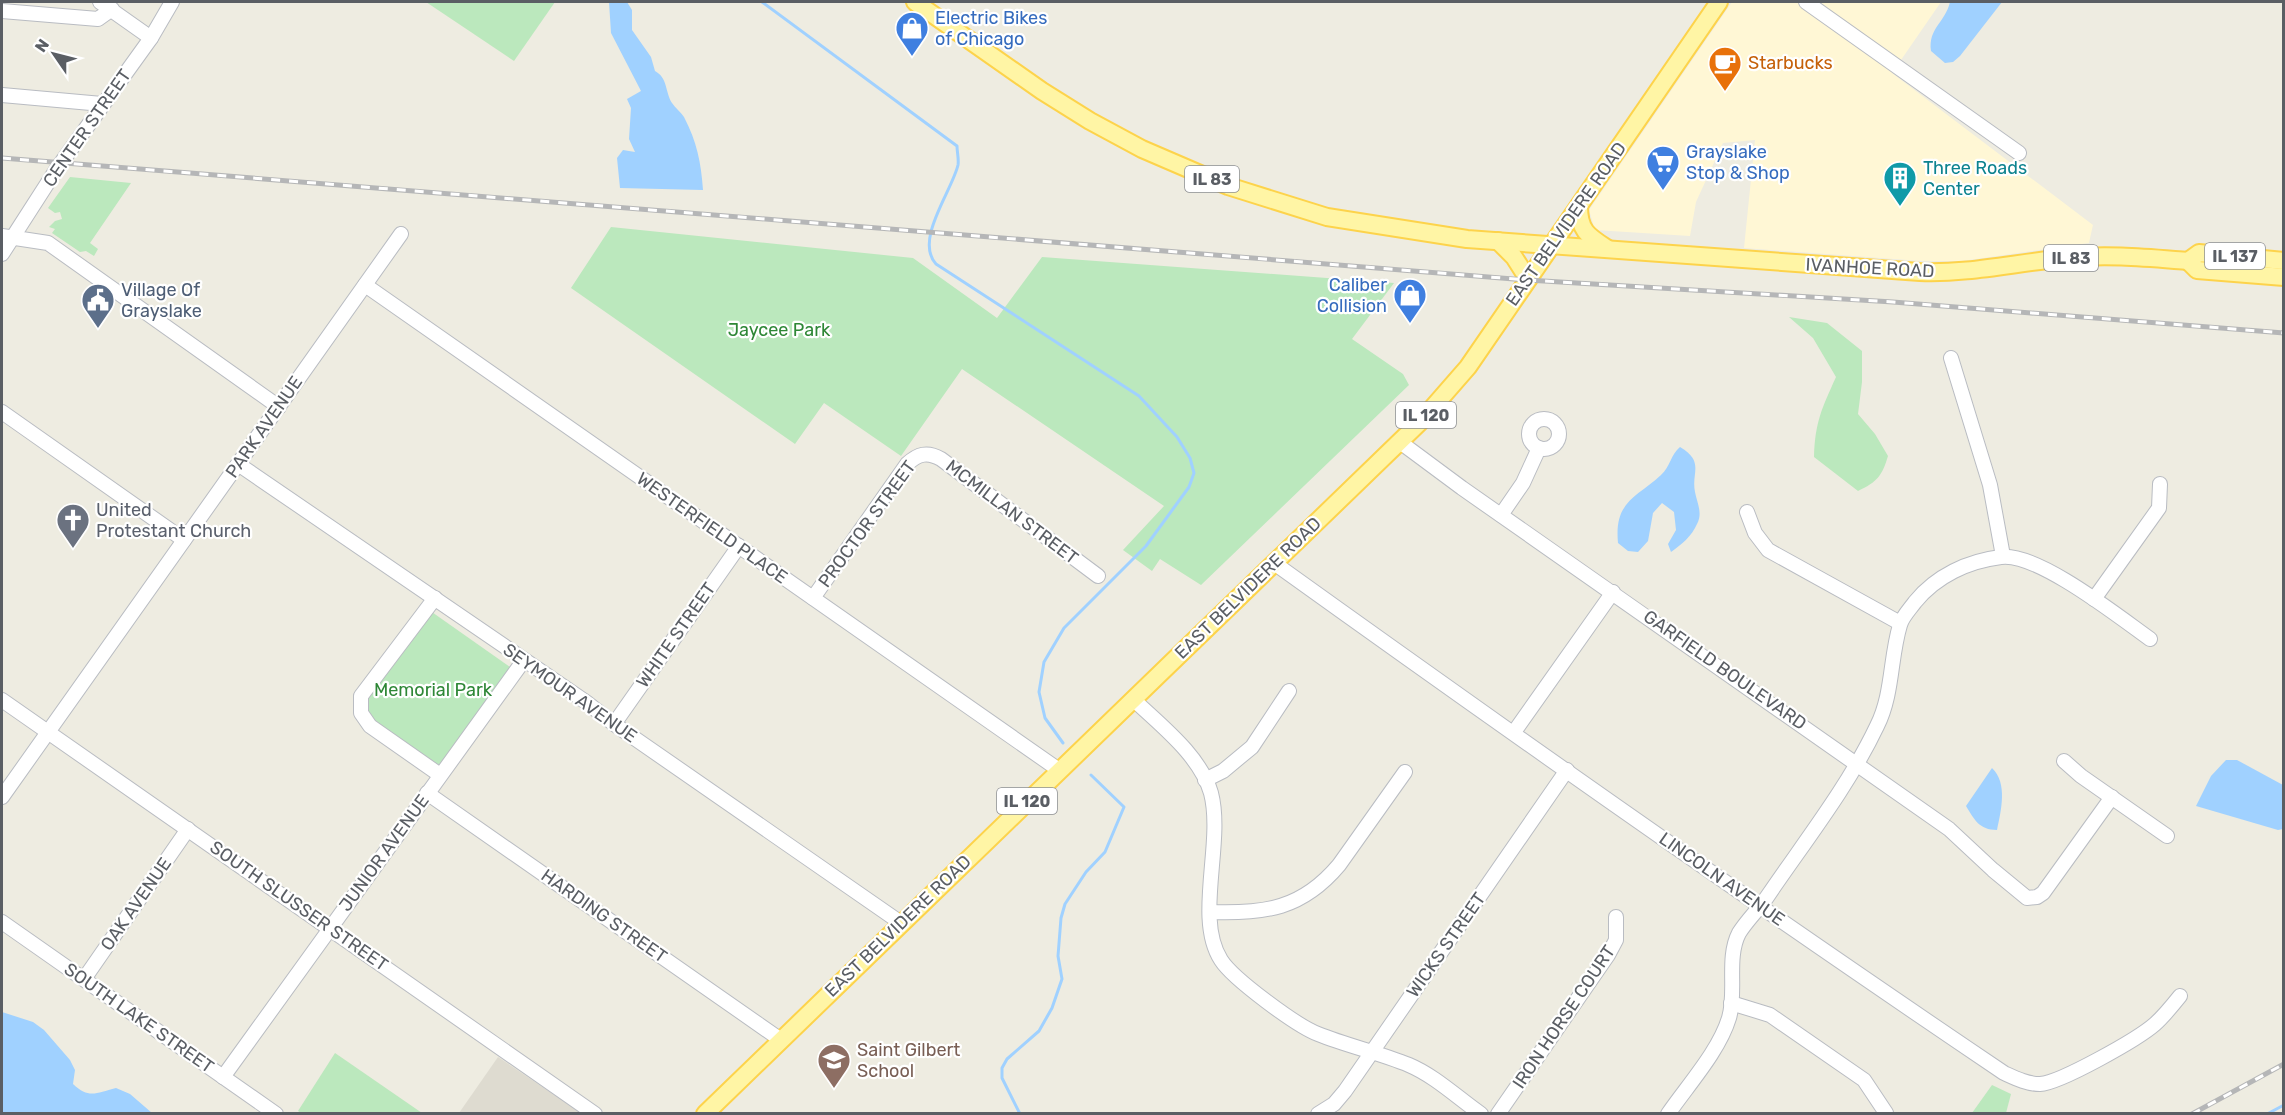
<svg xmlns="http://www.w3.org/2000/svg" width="2285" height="1115" font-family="Rubik,sans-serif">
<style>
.commercial{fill:#fff7d5}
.education{fill:#dedbd0}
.green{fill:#bbe8bd}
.water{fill:#a0d1ff}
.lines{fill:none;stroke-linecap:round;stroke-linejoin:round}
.stream{stroke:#a0d1ff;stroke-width:3}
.minor-casing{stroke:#b9bcc2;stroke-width:16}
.major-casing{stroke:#fdd34b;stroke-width:20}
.minor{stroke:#fff;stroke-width:14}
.major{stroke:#fff5a5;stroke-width:16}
.rail-casing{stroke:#b5b6b7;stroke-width:5}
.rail{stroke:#fff;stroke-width:3;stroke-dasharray:9;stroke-linecap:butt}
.labels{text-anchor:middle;stroke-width:4.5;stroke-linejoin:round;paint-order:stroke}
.shield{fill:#fff;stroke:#8c8e92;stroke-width:1.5}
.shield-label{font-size:16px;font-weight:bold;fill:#5a5e64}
.shop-label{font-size:18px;fill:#366cbe;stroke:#fff;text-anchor:start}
.food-label{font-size:18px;fill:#c56008;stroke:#fff;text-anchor:start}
.street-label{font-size:18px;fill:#5a5e64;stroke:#fff}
.culture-label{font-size:18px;fill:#0d838f;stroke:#fff;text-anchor:start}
.service-label{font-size:18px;fill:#4e5e75;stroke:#fff;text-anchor:start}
.park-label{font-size:18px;fill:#2e8736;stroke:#fff}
.worship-label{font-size:18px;fill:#5b616d;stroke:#fff;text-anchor:start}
.education-label{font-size:18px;fill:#785e54;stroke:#fff;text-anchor:start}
</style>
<rect width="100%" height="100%" fill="#eeece1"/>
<path class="commercial" d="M 1732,2 L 1941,2 L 1892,73 L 2093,225 L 2089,243 L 1962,261 L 1921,261 L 1744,248 L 1755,140 L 1723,143 L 1696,202 L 1690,236 L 1595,230 L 1589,210 Z"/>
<path class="education" d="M 498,1057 L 581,1113 L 459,1113 Z"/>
<g class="green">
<path d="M 426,2 L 555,2 L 514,61 Z"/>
<path d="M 70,177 L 131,183 L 90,243 L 98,249 L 94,256 L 86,251 L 80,252 L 52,233 L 55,229 L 49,227 L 55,221 L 62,219 L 60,212 L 55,213 L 48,208 Z"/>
<path d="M 611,227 L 913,258 L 997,318 L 1042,257 L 1394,283 L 1352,339 L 1403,374 L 1409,385 L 1201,585 L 1160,559 L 1152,571 L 1123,550 L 1164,506 L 962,369 L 901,456 L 824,403 L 795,444 L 571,288 Z"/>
<path d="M 1789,317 L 1827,323 L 1862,351 L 1862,382 L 1858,414 L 1875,434 L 1888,456 C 1882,476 1877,482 1858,491 L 1814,457 C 1815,422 1822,408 1836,377 L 1813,338 Z"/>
<path d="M 429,610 L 510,667 L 442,762 L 438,765 L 373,722 L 367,708 L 370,694 Z"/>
<path d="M 335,1053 L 422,1113 L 301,1113 L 298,1111 Z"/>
<path d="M 1992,1085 L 2011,1094 L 2006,1113 L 1972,1113 Z"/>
</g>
<g class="water">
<path d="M 609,2 L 627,2 L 632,10 L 632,30 L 651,57 L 655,71 C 668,78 665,92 672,103 C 675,108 681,112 684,117 C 697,142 701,162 703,190 L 620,188 L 617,158 L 623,150 L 635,152 L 629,139 L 631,108 L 627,99 L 641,91 L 611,33 Z"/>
<path d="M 1950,2 L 2002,2 L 1960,56 L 1953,62 L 1945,63 L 1931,51 C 1928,28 1945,23 1950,2 Z"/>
<path d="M 1680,447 C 1705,462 1691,472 1695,492 C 1697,503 1703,513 1697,524 C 1692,536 1681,545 1671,552 L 1668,544 L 1676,530 L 1674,512 L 1662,503 L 1653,513 L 1648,541 L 1638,552 L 1628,551 L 1618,543 C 1614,501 1636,498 1661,475 C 1670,467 1671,454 1680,447 Z"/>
<path d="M 2226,760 L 2237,760 L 2283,785 L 2283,829 L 2278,830 L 2196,806 L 2211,776 Z"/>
<path d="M 1992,768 C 2008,783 2001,811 1997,830 C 1979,830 1974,819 1966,806 Z"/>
<path d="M 2,1012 L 33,1022 L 44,1030 L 70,1060 L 75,1070 L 73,1084 C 89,1099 96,1093 116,1088 L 130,1094 L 152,1113 L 2,1113 Z"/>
</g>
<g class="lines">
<g class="stream">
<path d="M 762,2 L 957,146 C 957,152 959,159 958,165 C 952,191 914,240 936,264 L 1139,396 L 1177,437 L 1190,458 L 1194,473 L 1189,487 L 1146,546 L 1064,628 L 1044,662 L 1039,692 L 1045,718 L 1063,743"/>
<path d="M 1020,1114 L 1002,1078 L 1002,1068 L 1007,1059 L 1039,1031 L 1052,1008 L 1062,979 L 1058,956 L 1061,918 L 1065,904 L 1086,872 L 1105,852 L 1124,807 L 1091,775"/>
<path d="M 2267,1114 L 2284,1105"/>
</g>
<defs>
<g id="minor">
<path d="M 100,2 L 151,38"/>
<path d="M 1806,2 L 2019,153"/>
<path d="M 2,11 L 98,19 L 112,9"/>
<path d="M 2,95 L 102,104"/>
<path d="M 2,236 L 48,243 L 279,407"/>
<path d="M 2,254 L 56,170 L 151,38 L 172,2"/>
<path d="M 365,285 L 1059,770"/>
<path d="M 1951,358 L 1990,485 L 2003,556"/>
<path d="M 2,412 L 184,540"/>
<circle cx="1544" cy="434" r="15"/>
<path d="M 1400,442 L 1462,488 L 1949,829 L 1993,870 L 2027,898 L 2037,897 L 2043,893 L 2112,797"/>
<path d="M 238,464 L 586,702 L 614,724 L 901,923"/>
<path d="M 1747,512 L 1755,533 L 1768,550 L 1900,623"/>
<path d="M 1501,515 L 1523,483 L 1539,448"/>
<path d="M 1274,563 C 1515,736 1758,907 2004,1073 C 2015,1078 2027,1084 2040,1084 C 2060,1083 2138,1039 2155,1024 C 2164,1016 2172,1006 2180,996"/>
<path d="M 435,598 L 361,696 L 361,713 L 370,726 L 440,775"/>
<path d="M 813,598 L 907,464 C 918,454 927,451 941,459 L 1098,576"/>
<path d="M 2094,599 L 2159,508 L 2160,484"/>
<path d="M 1133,699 C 1160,725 1200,755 1211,793 C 1224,843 1194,918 1221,960 C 1233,979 1297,1026 1318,1034 C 1348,1046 1380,1053 1409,1065 C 1435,1076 1458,1098 1481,1114"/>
<path d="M 2,700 L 595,1114"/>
<path d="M 614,724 L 739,546"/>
<path d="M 1514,732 L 1613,592"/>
<path d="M 2064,761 L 2081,776 L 2167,836"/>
<path d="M 1205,780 L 1223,771 L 1252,747 L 1289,691"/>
<path d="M 427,793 L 781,1040"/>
<path d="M 2,797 L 401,234"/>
<path d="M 1210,912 C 1265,914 1302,909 1339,865 L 1405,772"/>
<path d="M 2,922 L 276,1114"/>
<path d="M 84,979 L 188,829"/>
<path d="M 1731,1003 L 1770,1015 L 1864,1080 L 1886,1113"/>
<path d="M 223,1077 L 524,660"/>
<path d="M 1318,1114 L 1334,1104 L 1345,1091 L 1567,770"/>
<path d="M 1498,1114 L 1608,955 L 1616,940 L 1616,917"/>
<path d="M 1668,1114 C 1688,1085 1719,1051 1729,1018 C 1737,992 1726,958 1739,933 C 1747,920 1759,909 1767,897 C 1805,841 1848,787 1877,726 C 1893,694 1890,658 1900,625 C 1902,617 1910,609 1915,602 C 1936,576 1968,561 2001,557 C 2037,552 2119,617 2150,639"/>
</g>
<g id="major">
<path d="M 915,2 L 1042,91 L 1090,121 L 1142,149 L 1228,186 L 1327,217 L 1467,239 L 1920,272 C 1970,274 2018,262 2068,258 C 2108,254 2148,258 2188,261"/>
<path d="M 1579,206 C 1579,231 1588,236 1608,249"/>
<path d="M 1498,241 L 1514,257 L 1528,279"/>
<path d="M 2188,261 L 2197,270 L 2284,277"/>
<path d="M 2188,261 L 2199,253 L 2284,261"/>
<path d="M 705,1114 L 1420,422 L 1468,367 L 1719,2"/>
</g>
</defs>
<use href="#minor" class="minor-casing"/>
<use href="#major" class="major-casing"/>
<use href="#minor" class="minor"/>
<use href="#major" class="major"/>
<defs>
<g id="rail">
<path d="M 2,158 L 1527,280 L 1893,302 L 2284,333"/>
<path d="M 2192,1114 L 2284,1064"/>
</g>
</defs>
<use href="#rail" class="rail-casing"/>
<use href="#rail" class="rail"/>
</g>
<defs>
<symbol id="shop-pin" viewBox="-11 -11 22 30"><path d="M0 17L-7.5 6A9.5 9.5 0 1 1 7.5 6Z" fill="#3f7fe0" stroke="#fff"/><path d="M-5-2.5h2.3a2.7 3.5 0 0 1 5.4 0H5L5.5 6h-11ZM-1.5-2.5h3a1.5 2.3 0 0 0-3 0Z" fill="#fff"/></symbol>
<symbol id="cafe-pin" viewBox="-11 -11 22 30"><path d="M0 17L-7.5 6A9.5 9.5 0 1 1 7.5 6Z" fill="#e8710a" stroke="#fff"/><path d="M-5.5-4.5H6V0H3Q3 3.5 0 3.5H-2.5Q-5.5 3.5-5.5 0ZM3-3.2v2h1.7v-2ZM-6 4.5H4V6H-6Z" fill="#fff"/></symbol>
<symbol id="supermarket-pin" viewBox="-11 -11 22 30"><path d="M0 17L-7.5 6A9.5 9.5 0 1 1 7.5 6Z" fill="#3f7fe0" stroke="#fff"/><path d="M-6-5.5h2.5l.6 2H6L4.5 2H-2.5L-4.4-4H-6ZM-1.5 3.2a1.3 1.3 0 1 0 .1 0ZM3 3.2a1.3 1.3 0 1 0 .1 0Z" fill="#fff"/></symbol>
<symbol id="building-pin" viewBox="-11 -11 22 30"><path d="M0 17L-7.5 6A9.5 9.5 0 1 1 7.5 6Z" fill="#0f9aa8" stroke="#fff"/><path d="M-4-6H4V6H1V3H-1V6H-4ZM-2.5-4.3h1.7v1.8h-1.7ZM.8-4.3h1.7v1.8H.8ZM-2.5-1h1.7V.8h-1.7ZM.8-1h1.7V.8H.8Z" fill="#fff"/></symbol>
<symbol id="civic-pin" viewBox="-11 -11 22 30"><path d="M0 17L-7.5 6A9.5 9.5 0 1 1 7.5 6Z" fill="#5c6f8a" stroke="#fff"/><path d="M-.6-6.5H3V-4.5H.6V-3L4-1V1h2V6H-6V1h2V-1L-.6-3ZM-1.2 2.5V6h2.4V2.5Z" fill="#fff"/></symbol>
<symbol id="church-pin" viewBox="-11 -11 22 30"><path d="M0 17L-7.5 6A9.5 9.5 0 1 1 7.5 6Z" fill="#6b7280" stroke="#fff"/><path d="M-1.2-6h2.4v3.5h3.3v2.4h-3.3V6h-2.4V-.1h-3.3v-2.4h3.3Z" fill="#fff"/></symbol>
<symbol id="school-pin" viewBox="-11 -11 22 30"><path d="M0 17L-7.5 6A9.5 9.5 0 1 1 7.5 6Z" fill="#8d6e63" stroke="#fff"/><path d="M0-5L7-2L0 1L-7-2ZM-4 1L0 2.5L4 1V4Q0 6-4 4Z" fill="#fff"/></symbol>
</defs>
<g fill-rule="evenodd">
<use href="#shop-pin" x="893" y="9" width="38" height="52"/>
<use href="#cafe-pin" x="1706" y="44" width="38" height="52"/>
<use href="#supermarket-pin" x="1644" y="143" width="38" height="52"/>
<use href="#building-pin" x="1881" y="159" width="38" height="52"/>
<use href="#shop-pin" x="1391" y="276" width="38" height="52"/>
<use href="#civic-pin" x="79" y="281" width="38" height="52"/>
<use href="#church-pin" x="54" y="501" width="38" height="52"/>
<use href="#school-pin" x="815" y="1041" width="38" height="52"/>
</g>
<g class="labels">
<g class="shield">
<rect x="1185" y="166" width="54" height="26" rx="4.5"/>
<rect x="2205" y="243" width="60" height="26" rx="4.5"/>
<rect x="2044" y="245" width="54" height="26" rx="4.5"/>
<rect x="1396" y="402" width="60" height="26" rx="4.5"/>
<rect x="997" y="788" width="60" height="26" rx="4.5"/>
</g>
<g class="shield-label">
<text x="1212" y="185">IL 83</text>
<text x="2235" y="262">IL 137</text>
<text x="2071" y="264">IL 83</text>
<text x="1426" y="421">IL 120</text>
<text x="1027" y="807">IL 120</text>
</g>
<g class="shop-label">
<text x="935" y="24">Electric Bikes<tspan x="935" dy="21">of Chicago</tspan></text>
<text x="1686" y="158">Grayslake<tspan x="1686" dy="21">Stop &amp; Shop</tspan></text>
<text x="1387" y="291" text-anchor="end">Caliber<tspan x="1387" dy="21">Collision</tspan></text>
</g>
<g class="food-label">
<text x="1748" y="69">Starbucks</text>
</g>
<g class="street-label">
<text transform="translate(87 128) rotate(-55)" y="6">CENTER STREET</text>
<text transform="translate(1566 224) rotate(-55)" y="6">EAST BELVIDERE ROAD</text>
<text transform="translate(1870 268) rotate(3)" y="6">IVANHOE ROAD</text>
<text transform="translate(264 427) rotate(-55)" y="6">PARK AVENUE</text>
<text transform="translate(1012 512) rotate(37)" y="6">MCMILLAN STREET</text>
<text transform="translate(867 524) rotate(-54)" y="6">PROCTOR STREET</text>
<text transform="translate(712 528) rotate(35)" y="6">WESTERFIELD PLACE</text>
<text transform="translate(1248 588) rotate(-44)" y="6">EAST BELVIDERE ROAD</text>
<text transform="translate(676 635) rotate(-55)" y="6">WHITE STREET</text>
<text transform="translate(1725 670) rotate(35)" y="6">GARFIELD BOULEVARD</text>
<text transform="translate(570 693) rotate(35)" y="6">SEYMOUR AVENUE</text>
<text transform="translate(384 853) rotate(-54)" y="6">JUNIOR AVENUE</text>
<text transform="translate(1722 879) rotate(35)" y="6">LINCOLN AVENUE</text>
<text transform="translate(136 904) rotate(-55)" y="6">OAK AVENUE</text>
<text transform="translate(299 906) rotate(35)" y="6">SOUTH SLUSSER STREET</text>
<text transform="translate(604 916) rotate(35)" y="6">HARDING STREET</text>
<text transform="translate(898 926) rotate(-44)" y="6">EAST BELVIDERE ROAD</text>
<text transform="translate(1446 945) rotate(-55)" y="6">WICKS STREET</text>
<text transform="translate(1564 1017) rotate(-56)" y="6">IRON HORSE COURT</text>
<text transform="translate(139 1018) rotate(35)" y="6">SOUTH LAKE STREET</text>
</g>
<g class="culture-label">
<text x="1923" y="174">Three Roads<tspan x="1923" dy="21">Center</tspan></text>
</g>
<g class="service-label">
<text x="121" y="296">Village Of<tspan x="121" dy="21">Grayslake</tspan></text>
</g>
<g class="park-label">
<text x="779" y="336">Jaycee Park</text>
<text x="433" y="696">Memorial Park</text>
</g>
<g class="worship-label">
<text x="96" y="516">United<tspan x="96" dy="21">Protestant Church</tspan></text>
</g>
<g class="education-label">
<text x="857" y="1056">Saint Gilbert<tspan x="857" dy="21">School</tspan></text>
</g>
</g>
<rect width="2285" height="1115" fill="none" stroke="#5a5e64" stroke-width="6"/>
<g transform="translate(54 54) rotate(305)" stroke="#ffffff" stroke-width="4.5" paint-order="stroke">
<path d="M0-4.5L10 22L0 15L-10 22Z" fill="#5a5e64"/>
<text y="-9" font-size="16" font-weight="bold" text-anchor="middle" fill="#5a5e64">N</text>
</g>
</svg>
